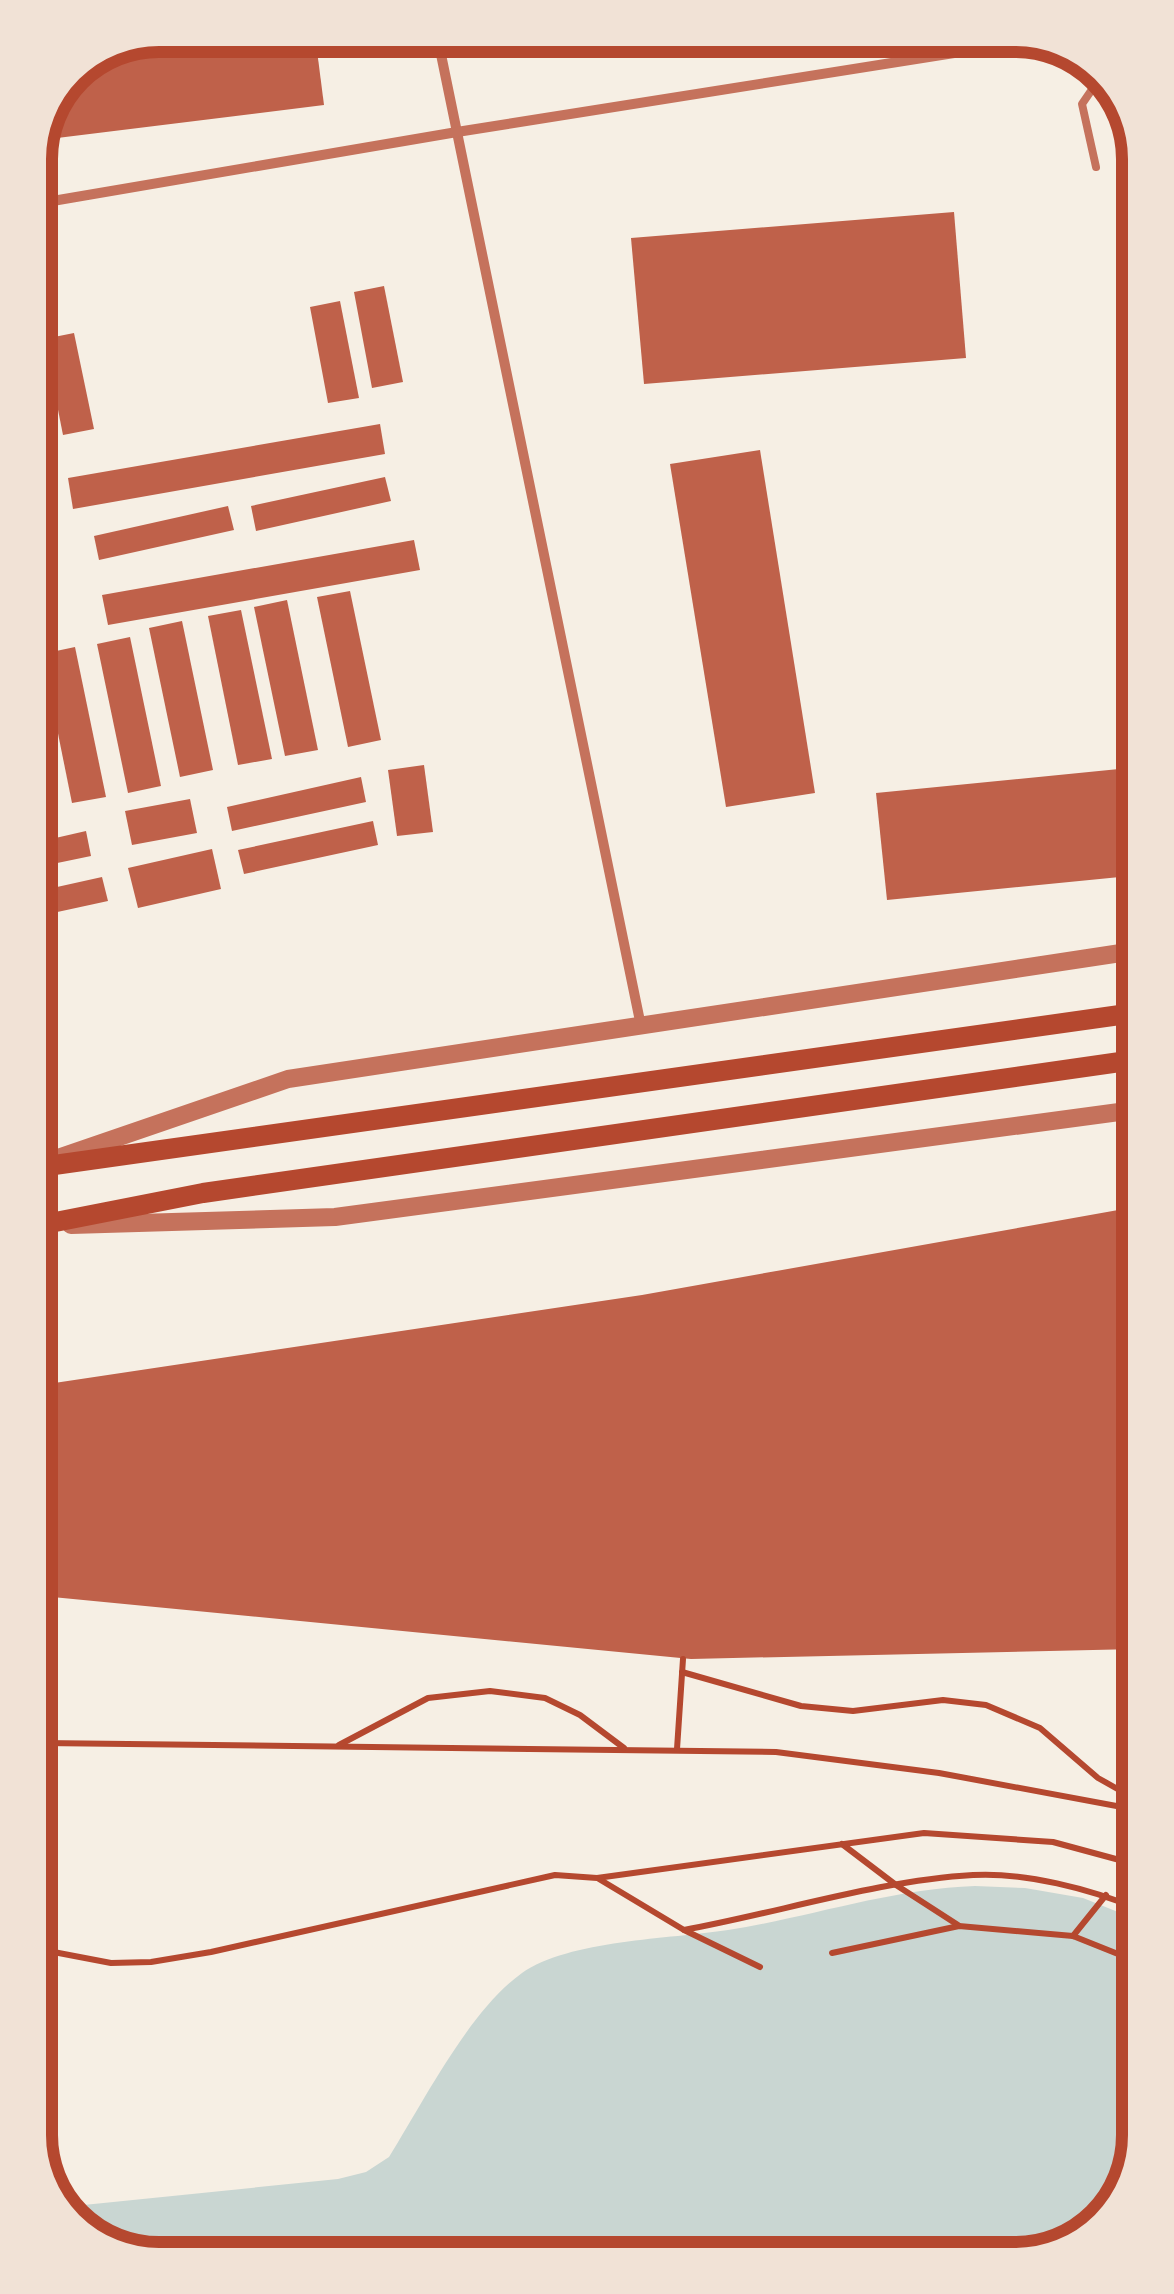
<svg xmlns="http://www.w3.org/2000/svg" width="1174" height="2294" font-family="'Alegreya Sans',sans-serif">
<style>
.water{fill:#c9d6d2}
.building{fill:#bf614a}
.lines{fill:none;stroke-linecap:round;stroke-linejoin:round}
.path{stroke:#b5482f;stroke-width:6}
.service{stroke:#c5725c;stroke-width:8}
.minor{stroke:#c5725c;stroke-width:10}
.tertiary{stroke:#c5725c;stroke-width:18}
.secondary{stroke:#b5482f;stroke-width:20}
.rim{fill:none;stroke:#b5482f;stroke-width:12}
</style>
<rect width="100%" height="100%" fill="#f6efe4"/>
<path class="water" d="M 975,1886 L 1025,1888 L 1083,1898 L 1138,1920 L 1139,2135 L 1118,2204 L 1062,2250 L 151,2259 L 84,2234 L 64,2207 L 338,2179 L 366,2172 L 389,2157 C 424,2101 469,2011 522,1973 C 569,1940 670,1939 728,1930 C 811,1917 890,1889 975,1886 Z"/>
<g class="building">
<path d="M 207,35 L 315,35 L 324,105 L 41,140 L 72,71 L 139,43 Z"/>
<path d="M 954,212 L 966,358 L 644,384 L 631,238 Z"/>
<path d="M 384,286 L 403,382 L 372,388 L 354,292 Z"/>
<path d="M 340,301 L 359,398 L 328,403 L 310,307 Z"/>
<path d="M 74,333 L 94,429 L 63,435 L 44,339 Z"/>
<path d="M 380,424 L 385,454 L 73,509 L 68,478 Z"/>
<path d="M 760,450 L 815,793 L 726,807 L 670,464 Z"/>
<path d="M 385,477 L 391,501 L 256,531 L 251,506 Z"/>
<path d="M 228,506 L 234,530 L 99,560 L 94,536 Z"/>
<path d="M 414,540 L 420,570 L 108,625 L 102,595 Z"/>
<path d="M 350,591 L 381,740 L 348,747 L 317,597 Z"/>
<path d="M 46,595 L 52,629 L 37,632 L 37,597 Z"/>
<path d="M 287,600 L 318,750 L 285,756 L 254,607 Z"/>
<path d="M 241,610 L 272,759 L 238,765 L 208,616 Z"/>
<path d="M 182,621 L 213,770 L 180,777 L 149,628 Z"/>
<path d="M 130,637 L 161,786 L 128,793 L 97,644 Z"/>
<path d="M 75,647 L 106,797 L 72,803 L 42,654 Z"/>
<path d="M 424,765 L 433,832 L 397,836 L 388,770 Z"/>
<path d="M 1119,769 L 1130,876 L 887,900 L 876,793 Z"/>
<path d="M 361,777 L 366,802 L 232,831 L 227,807 Z"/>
<path d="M 190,799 L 197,833 L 132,845 L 125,811 Z"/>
<path d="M 373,821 L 378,845 L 244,874 L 238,850 Z"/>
<path d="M 86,831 L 91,856 L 38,867 L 38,842 Z"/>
<path d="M 212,849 L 221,889 L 138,908 L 128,868 Z"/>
<path d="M 102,877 L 108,901 L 39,916 L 39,891 Z"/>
<path d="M 1135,1207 L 1137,1649 L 691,1659 L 42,1596 L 41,1385 L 642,1295 Z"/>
</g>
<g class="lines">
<g class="path">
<path d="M 682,1672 L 801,1706 L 853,1711 L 943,1700 L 986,1705 L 1040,1728 L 1098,1778 L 1137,1800"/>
<path d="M 42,1743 L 776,1752 L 939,1773 L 1138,1810"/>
<path d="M 339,1745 L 428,1698 L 490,1691 L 545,1698 L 580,1715 L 624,1748"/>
<path d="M 677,1749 L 683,1659"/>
<path d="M 842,1844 L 896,1885 L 958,1925"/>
<path d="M 599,1879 L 684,1930 L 760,1967"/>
<path d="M 684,1930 C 777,1913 881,1880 973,1875 C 1024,1872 1091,1889 1138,1909"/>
<path d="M 1073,1936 L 1106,1895"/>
<path d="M 43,1950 L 111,1963 L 151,1962 L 211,1952 L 555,1875 L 597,1878 L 924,1833 L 1053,1842 L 1138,1865"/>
<path d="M 832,1953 L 959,1926 L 1073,1936 L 1138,1962"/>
</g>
<path class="service" d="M 1096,167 L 1082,104 L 1093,88 L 1109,85"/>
<g class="minor">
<path d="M 437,35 L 641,1026"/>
<path d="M 35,204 L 457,132 L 1036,40"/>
</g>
<g class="tertiary">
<path d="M 52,1160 L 288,1079 L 1134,951"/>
<path d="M 71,1225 L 335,1217 L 1134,1110"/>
</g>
<g class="secondary">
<path d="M 40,1167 L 1134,1013"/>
<path d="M 40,1225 L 203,1193 L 1134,1060"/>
</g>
</g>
<path d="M0 0H1174V2294H0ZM159 52H1015A107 107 0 0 1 1122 159V2135A107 107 0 0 1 1015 2242H159A107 107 0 0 1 52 2135V159A107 107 0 0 1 159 52Z" fill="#f1e2d6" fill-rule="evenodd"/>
<path class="rim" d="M159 52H1015A107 107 0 0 1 1122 159V2135A107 107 0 0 1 1015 2242H159A107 107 0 0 1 52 2135V159A107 107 0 0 1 159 52Z"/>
</svg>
